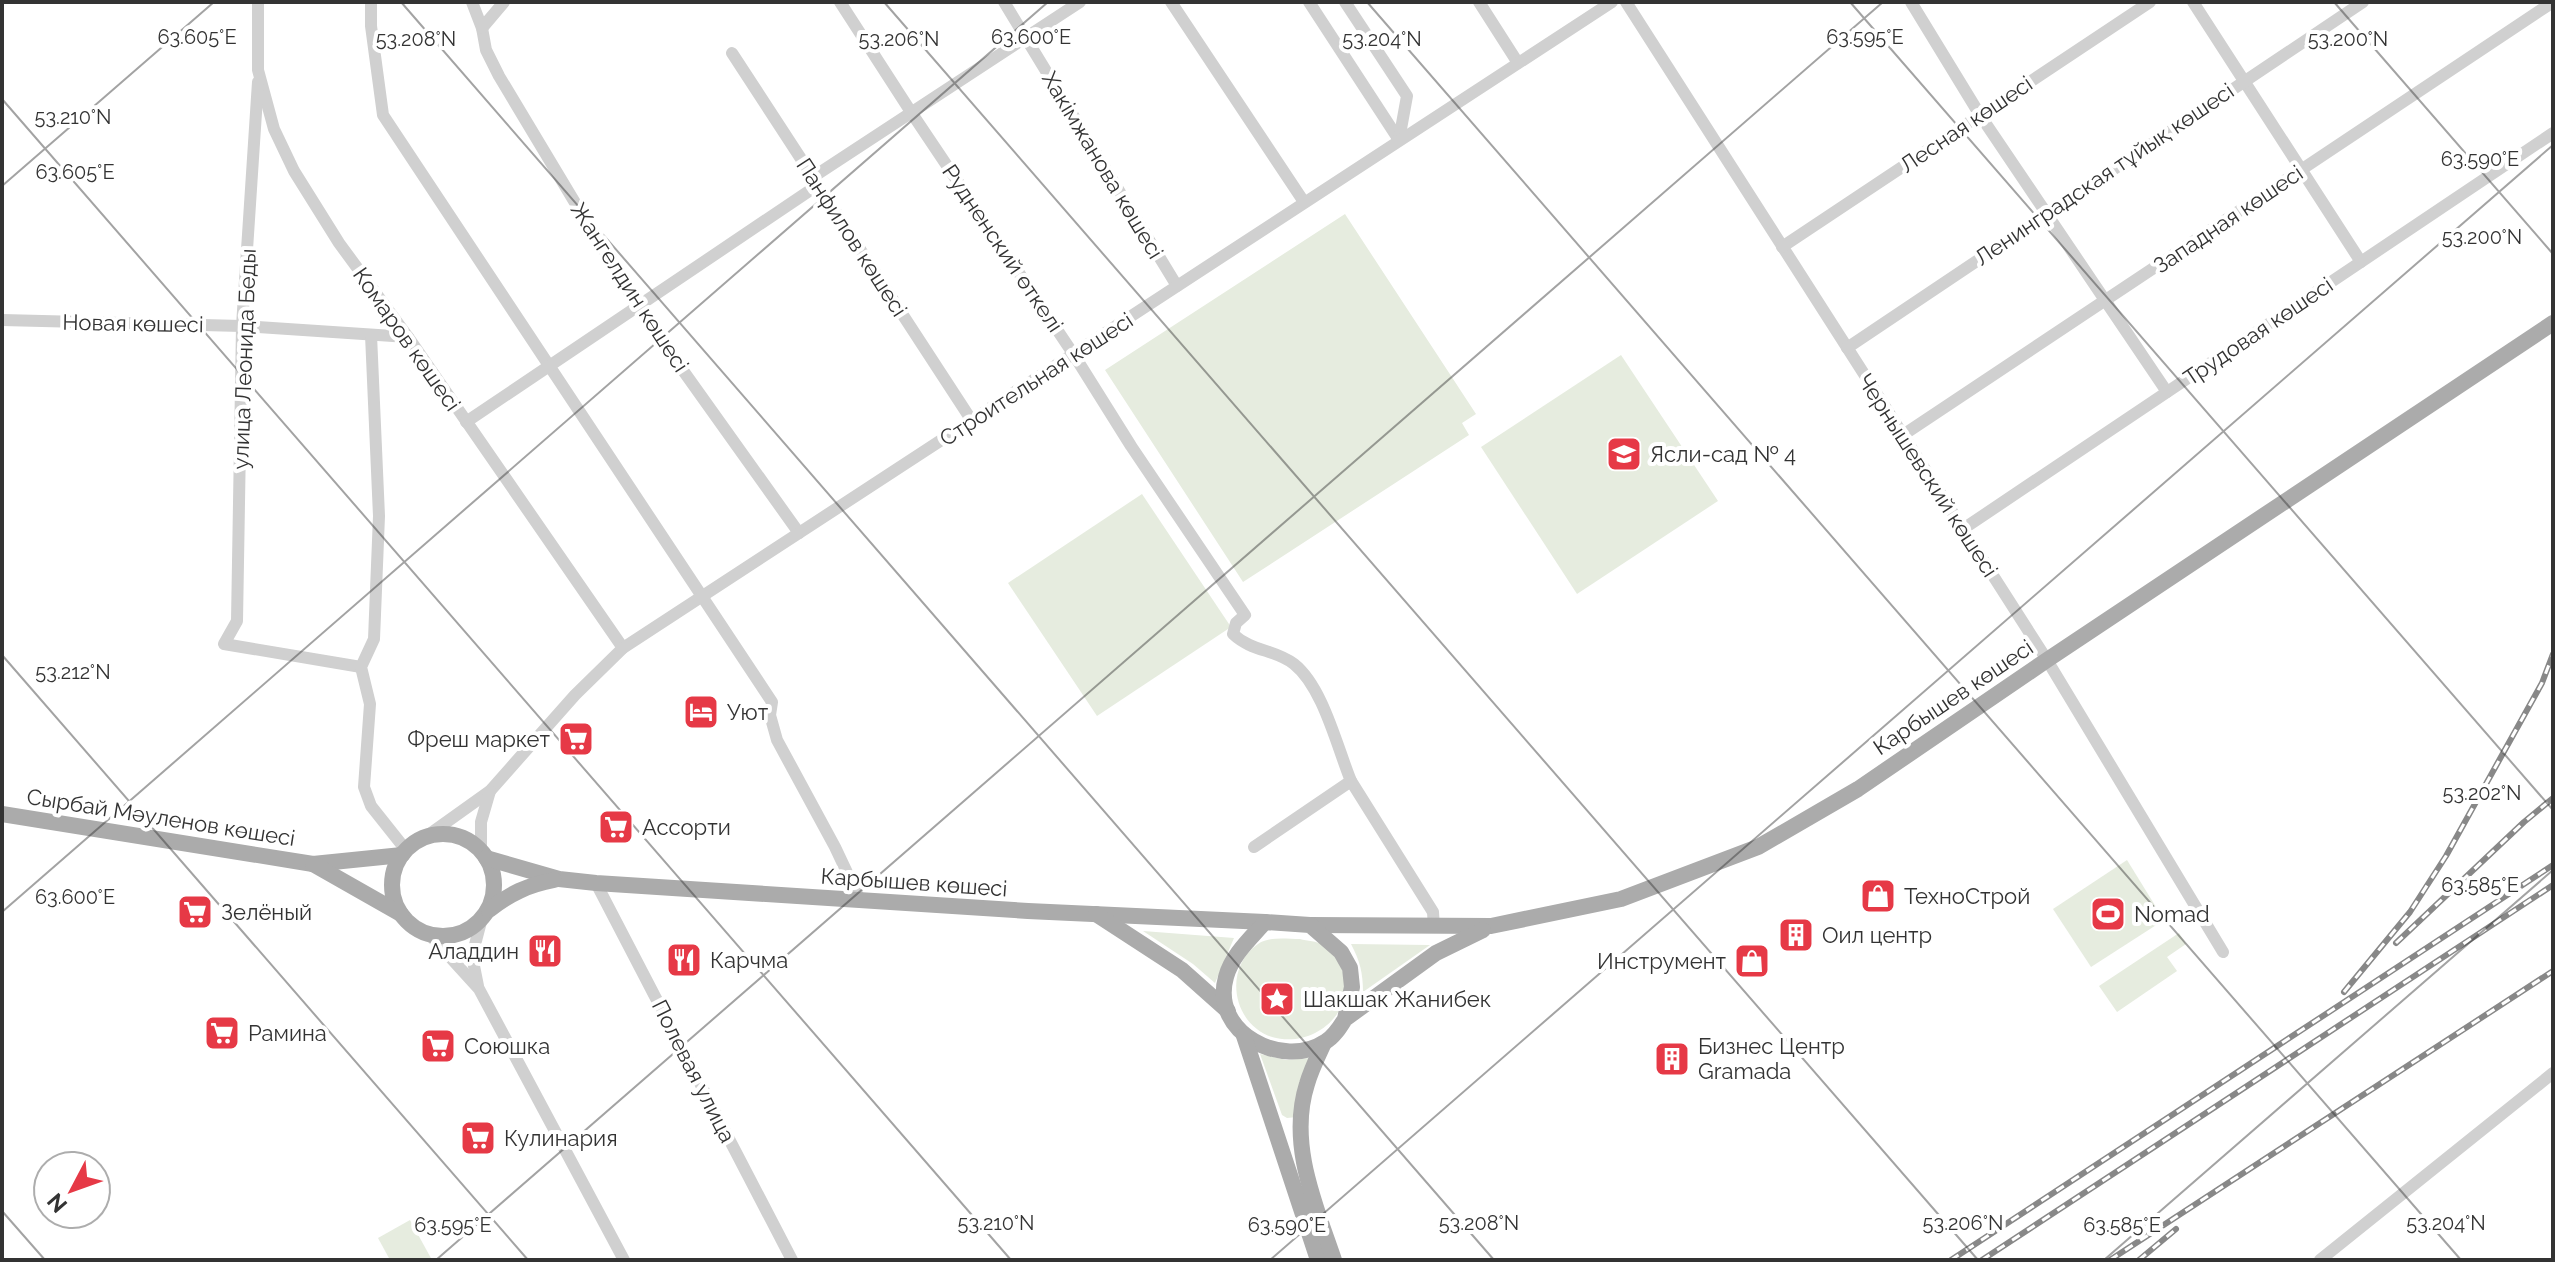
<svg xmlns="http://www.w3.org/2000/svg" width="2555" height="1262" font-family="Raleway,sans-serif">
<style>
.grass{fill:#e6ecdf}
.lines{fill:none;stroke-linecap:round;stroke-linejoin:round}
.minor{stroke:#d0d0d0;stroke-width:12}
.major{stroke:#ababab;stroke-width:16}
.rail-casing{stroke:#888;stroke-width:6}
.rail{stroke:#fff;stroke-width:3;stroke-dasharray:9;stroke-linecap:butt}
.ticks{fill:none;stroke:#333;stroke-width:2;stroke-opacity:0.45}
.labels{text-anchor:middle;stroke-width:8;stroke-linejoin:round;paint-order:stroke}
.street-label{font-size:22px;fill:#333;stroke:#fff}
.poi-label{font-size:22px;fill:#333;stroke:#fff;text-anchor:start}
.ticks-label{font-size:20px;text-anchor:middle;fill:#333;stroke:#fff;stroke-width:8;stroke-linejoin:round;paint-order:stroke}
</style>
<rect width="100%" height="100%" fill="#fff"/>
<g class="grass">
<path d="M 1345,214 L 1476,414 L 1462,423 L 1469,435 L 1243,582 L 1105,370 Z"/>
<path d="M 1621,355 L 1718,501 L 1577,594 L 1481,447 Z"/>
<path d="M 1142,494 L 1231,627 L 1097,716 L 1008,583 Z"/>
<path d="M 2127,860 L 2164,920 L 2091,967 L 2053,909 Z"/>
<path d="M 1143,931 L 1234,938 L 1215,983 L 1193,964 Z"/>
<path d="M 2179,933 L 2186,944 L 2167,957 L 2177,971 L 2117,1012 L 2099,986 Z"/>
<path d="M 1300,939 C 1307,941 1317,941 1323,945 C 1331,949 1335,956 1339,963 C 1363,1007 1316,1050 1272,1037 C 1232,1024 1223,968 1258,944 C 1269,936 1287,939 1300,939 Z"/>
<path d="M 1351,944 L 1430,945 L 1363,992 C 1363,973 1360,961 1351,944 Z"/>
<path d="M 1260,1054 L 1286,1060 L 1309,1058 L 1297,1117 L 1287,1118 L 1282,1115 Z"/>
<path d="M 410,1220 L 432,1260 L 390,1260 L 378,1238 Z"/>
</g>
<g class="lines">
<g class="minor">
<path d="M 258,2 L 258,70 L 274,129 L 294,171 L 339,243 L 408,337 L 623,648"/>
<path d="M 371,2 L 371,26 L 383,115 L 772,702 L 770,715 L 777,740 L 835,847 L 860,900"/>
<path d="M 472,2 L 482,28 L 486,50 L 499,76 L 637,306 L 799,533"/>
<path d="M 840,2 L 911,112 L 1074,355 L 1131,446 L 1245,615 L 1236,623 L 1233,634 C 1252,652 1275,649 1294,664 C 1323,687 1337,747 1351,781"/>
<path d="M 1004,2 L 1177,286"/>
<path d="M 1171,2 L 1304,202"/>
<path d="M 1309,2 L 1399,140"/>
<path d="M 1345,2 L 1407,96 L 1399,140"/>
<path d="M 1479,2 L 1518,63"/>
<path d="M 1626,2 L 2047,660 L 2223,952"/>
<path d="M 1911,2 L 1980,115 L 2167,392"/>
<path d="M 2193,2 L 2361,262"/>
<path d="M 482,28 L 504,2"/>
<path d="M 732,53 L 972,421"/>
<path d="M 258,82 L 242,326 L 237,621 L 224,644 L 361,667"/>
<path d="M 813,177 L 1080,2"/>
<path d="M 1782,247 L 2150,2"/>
<path d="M 2,320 L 242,326 L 408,337"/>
<path d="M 371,335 L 379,516 L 374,639 L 361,667 L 370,704 L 364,787 L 371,806 L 406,850"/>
<path d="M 1847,348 L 2363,2"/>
<path d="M 466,422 L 818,185"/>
<path d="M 1903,435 L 2553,2"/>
<path d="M 1963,529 L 2553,133"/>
<path d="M 427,836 L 490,791 L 575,695 L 623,648 L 1612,2"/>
<path d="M 1254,847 L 1351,781 L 1433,912 L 1434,927"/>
<path d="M 481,851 L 481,822 L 490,791"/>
<path d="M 596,883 L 792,1260"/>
<path d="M 429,934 L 479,989 L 624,1260"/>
<path d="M 478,986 L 472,956 L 482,918"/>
<path d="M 2320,1260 L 2553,1073"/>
</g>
<g class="major">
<path d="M 2,814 L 313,864 L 402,855"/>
<circle cx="443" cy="885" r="51"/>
<path d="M 486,858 L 559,879 L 596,883 L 1028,911 L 1265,922"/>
<path d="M 313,864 L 401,914"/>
<path d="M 489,910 C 509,894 528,885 554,880"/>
<path d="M 1096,914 L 1182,970 L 1228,1011"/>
<path d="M 1310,925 L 1491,926 L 1621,899 L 1758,847 L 1858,789 L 2047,660 L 2553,323"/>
<path d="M 1345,1019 L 1352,987 L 1350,968 L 1341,952 L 1310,925 L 1265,922 C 1250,939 1232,955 1226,977 C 1210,1033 1283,1070 1325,1042 C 1334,1037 1340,1027 1345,1019 L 1436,953 L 1483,930"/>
<path d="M 1244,1036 L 1318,1260"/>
<path d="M 1324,1043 C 1318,1056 1311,1070 1307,1084 C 1288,1143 1315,1204 1334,1260"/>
</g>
<defs>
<g id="rail">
<path d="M 2396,943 L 2524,822 L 2553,798"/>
<path d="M 2344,992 L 2410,912 L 2446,856 L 2542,683 L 2553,654"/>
<path d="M 1951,1260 L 2553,865"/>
<path d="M 1982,1260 L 2553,885"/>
<path d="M 2110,1260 L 2553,971"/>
<path d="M 2139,1260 L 2176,1229"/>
</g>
</defs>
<use href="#rail" class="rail-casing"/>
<use href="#rail" class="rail"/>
</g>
<path class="ticks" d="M 401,2 L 1494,1260M 884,2 L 1978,1260M 1367,2 L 2461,1260M 1850,2 L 2553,810M 2334,2 L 2553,254M 2,99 L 1011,1260M 2,186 L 214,2M 2,655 L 528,1260M 2,912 L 1048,2M 2,1211 L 45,1260M 436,1260 L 1883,2M 1270,1260 L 2553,145M 2104,1260 L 2553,870"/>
<defs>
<symbol id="school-square" viewBox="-11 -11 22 22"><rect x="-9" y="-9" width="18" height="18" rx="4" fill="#e63946" stroke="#fff"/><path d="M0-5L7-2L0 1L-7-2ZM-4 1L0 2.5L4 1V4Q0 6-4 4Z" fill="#fff"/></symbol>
<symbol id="hotel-square" viewBox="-11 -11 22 22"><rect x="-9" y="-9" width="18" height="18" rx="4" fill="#e63946" stroke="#fff"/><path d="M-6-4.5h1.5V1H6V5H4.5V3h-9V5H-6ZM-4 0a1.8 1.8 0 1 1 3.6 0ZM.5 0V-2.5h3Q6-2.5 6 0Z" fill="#fff"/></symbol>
<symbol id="supermarket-square" viewBox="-11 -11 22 22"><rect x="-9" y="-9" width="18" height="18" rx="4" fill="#e63946" stroke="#fff"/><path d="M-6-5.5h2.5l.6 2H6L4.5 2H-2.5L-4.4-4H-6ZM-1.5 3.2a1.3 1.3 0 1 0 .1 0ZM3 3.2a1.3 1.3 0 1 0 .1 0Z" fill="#fff"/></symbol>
<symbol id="shop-square" viewBox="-11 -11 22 22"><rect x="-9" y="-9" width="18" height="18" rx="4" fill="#e63946" stroke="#fff"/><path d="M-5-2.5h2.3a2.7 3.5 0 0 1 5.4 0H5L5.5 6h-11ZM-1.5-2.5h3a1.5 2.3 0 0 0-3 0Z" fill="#fff"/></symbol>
<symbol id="stadium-square" viewBox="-11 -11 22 22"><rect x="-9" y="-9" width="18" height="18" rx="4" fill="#e63946" stroke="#fff"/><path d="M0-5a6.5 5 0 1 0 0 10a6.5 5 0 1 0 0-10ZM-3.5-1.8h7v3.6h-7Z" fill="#fff"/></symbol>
<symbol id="building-square" viewBox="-11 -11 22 22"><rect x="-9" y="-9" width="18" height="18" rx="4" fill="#e63946" stroke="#fff"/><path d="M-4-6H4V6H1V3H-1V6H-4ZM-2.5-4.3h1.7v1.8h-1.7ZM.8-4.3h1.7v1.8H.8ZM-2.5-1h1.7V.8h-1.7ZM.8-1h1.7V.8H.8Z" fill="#fff"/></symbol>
<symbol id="restaurant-square" viewBox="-11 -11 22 22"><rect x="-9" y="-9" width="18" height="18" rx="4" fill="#e63946" stroke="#fff"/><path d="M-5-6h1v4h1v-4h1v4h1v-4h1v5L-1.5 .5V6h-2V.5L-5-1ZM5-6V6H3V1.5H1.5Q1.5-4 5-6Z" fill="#fff"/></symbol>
<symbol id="sight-square" viewBox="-11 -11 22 22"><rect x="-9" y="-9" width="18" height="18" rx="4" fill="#e63946" stroke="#fff"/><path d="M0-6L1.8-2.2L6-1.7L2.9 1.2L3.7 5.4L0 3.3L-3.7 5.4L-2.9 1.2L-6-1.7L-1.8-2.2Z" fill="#fff"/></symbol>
</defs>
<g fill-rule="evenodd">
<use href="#school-square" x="1604" y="434" width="40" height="40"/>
<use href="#hotel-square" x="681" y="692" width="40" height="40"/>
<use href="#supermarket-square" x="556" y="719" width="40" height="40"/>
<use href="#supermarket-square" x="596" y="807" width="40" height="40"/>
<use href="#shop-square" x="1858" y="876" width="40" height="40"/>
<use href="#supermarket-square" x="175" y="892" width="40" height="40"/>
<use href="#stadium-square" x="2088" y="894" width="40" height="40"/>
<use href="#building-square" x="1776" y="915" width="40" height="40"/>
<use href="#restaurant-square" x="525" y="931" width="40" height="40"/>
<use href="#restaurant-square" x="664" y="940" width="40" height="40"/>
<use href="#shop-square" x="1732" y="941" width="40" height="40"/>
<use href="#sight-square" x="1257" y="979" width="40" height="40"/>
<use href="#supermarket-square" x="202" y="1013" width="40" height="40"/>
<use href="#supermarket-square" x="418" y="1026" width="40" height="40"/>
<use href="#building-square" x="1652" y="1039" width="40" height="40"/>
<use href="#supermarket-square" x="458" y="1118" width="40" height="40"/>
</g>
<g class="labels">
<g class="street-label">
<text transform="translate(1966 124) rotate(-34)" y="8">Лесная көшесі</text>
<text transform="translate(1103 165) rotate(59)" y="8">Хакімжанова көшесі</text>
<text transform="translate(2104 174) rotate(-34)" y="8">Ленинградская тұйық көшесі</text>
<text transform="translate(2228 219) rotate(-34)" y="8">Западная көшесі</text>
<text transform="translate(852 237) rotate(57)" y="8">Панфилов көшесі</text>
<text transform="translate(1003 248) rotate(56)" y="8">Рудненский өткелі</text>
<text transform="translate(630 287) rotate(57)" y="8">Жангелдин көшесі</text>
<text transform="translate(133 323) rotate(1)" y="8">Новая көшесі</text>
<text transform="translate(2258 331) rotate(-34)" y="8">Трудовая көшесі</text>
<text transform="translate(407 339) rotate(55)" y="8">Комаров көшесі</text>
<text transform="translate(244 359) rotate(-88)" y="8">улица Леонида Беды</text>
<text transform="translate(1036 379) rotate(-33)" y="8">Строительная көшесі</text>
<text transform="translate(1928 475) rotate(57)" y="8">Чернышевский көшесі</text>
<text transform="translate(1953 697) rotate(-34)" y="8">Карбышев көшесі</text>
<text transform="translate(161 817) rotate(9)" y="8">Сырбай Мәуленов көшесі</text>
<text transform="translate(914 882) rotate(4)" y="8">Карбышев көшесі</text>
<text transform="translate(694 1071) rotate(63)" y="8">Полевая улица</text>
</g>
<g class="poi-label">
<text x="1650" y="462">Ясли-сад № 4</text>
<text x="727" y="720">Уют</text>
<text x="550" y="747" text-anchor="end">Фреш маркет</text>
<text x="642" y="835">Ассорти</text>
<text x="1904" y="904">ТехноСтрой</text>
<text x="221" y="920">Зелёный</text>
<text x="2134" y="922">Nomad</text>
<text x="1822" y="943">Оил центр</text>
<text x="519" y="959" text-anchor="end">Аладдин</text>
<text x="710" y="968">Карчма</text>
<text x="1726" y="969" text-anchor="end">Инструмент</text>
<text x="1303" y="1007">Шакшак Жанибек</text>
<text x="248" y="1041">Рамина</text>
<text x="464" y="1054">Союшка</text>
<text x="1698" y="1054">Бизнес Центр<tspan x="1698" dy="25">Gramada</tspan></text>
<text x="504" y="1146">Кулинария</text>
</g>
</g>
<g class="ticks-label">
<text x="197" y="44">63.605°E</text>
<text x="1031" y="44">63.600°E</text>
<text x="1865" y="44">63.595°E</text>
<text x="416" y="46">53.208°N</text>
<text x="899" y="46">53.206°N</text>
<text x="1382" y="46">53.204°N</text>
<text x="2348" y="46">53.200°N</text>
<text x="73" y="124">53.210°N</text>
<text x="2480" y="166">63.590°E</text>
<text x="75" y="179">63.605°E</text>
<text x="2482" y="244">53.200°N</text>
<text x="73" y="679">53.212°N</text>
<text x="2482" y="800">53.202°N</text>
<text x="2480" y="892">63.585°E</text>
<text x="75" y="904">63.600°E</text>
<text x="996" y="1230">53.210°N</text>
<text x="1479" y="1230">53.208°N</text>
<text x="1963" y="1230">53.206°N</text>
<text x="2446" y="1230">53.204°N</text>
<text x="453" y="1232">63.595°E</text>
<text x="1287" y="1232">63.590°E</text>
<text x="2122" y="1232">63.585°E</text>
</g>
<rect width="2555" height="1262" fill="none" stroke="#333333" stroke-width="8"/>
<g transform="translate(72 1190) rotate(229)"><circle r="38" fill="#ffffff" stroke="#adadad" stroke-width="2"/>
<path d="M0-6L14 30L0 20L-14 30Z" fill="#e63946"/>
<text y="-12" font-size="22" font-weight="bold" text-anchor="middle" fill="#333333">N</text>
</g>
</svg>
